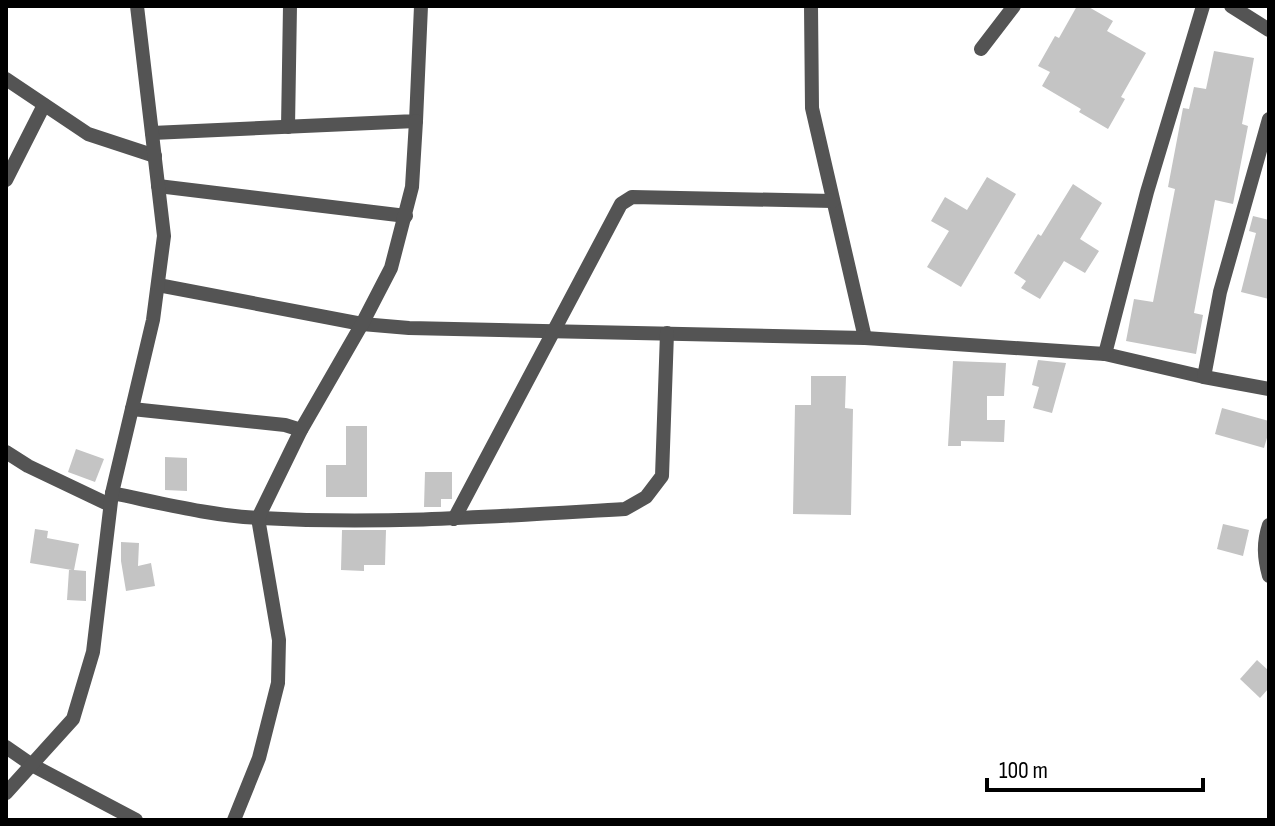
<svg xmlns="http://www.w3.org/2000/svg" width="1275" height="826" font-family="'Sofia Sans Condensed',sans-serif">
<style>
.building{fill:#c4c4c4}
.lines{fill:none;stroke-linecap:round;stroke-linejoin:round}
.minor{stroke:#545454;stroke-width:14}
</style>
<rect width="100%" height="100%" fill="#fff"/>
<g class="building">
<path d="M 1077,6 L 1087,6 L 1113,21 L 1107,31 L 1146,53 L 1121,97 L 1125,99 L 1108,129 L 1079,112 L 1081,109 L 1042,86 L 1050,72 L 1038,66 L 1055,36 L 1059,38 Z"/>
<path d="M 1214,51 L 1254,58 L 1242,124 L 1248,126 L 1233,204 L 1215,200 L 1194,313 L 1203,315 L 1196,354 L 1126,341 L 1134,299 L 1153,302 L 1175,189 L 1168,187 L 1183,108 L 1189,109 L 1194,87 L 1206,89 Z"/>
<path d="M 987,177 L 1016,194 L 961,287 L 927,267 L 949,231 L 931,221 L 945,197 L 967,210 Z"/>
<path d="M 1073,184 L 1102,203 L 1080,239 L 1099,251 L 1085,273 L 1064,261 L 1040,299 L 1021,288 L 1026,281 L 1014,273 L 1038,234 L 1041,236 Z"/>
<path d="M 1253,216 L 1269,220 L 1269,299 L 1241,292 L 1256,233 L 1249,231 Z"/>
<path d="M 1038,360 L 1066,363 L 1052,413 L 1033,408 L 1039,387 L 1032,385 Z"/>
<path d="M 953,361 L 1006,363 L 1004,396 L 987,396 L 987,420 L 1005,420 L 1004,442 L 961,441 L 961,446 L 948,446 Z"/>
<path d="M 811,376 L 846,376 L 845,408 L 853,409 L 851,515 L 793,514 L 795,405 L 811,405 Z"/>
<path d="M 1222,408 L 1269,421 L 1269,431 L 1264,448 L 1215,434 Z"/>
<path d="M 346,426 L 367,426 L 367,497 L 326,497 L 326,465 L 346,465 Z"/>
<path d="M 76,449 L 104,459 L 95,482 L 68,472 Z"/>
<path d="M 165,457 L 187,458 L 187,491 L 165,490 Z"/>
<path d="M 425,472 L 452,472 L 452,499 L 441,499 L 441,507 L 424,507 Z"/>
<path d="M 1223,524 L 1249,530 L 1243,556 L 1217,549 Z"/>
<path d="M 35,529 L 48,531 L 47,538 L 79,544 L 74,570 L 86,571 L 86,601 L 67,600 L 69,570 L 72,570 L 30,563 Z"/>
<path d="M 342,530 L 386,530 L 385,565 L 364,565 L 364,571 L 341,570 Z"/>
<path d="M 121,542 L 139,543 L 138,566 L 151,563 L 155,586 L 126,591 L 121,561 Z"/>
<path d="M 1257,660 L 1269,671 L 1269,688 L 1260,698 L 1240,679 Z"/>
</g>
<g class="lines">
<g class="minor">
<path d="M 811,6 L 812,108 L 865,338"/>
<path d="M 1231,6 L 1269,30"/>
<path d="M 981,49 L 1014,6"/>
<path d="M 6,79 L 88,134 L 155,156"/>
<path d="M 288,127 L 290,6"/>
<path d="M 152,133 L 416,121 L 421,6"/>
<path d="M 6,180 L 44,105"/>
<path d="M 158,186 L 406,216"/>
<path d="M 158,285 L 362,324 L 409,328 L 865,338 L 1105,354 L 1204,377 L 1269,389"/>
<path d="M 1105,354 L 1147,192 L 1203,6"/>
<path d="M 1204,377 L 1220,292 L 1269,119"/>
<path d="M 132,409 L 285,425 L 301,430"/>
<path d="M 6,452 L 28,466 L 110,505"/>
<path d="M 112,493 C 161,503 211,516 261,518 C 383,525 504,516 625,509 L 646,497 L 662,476 L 667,333"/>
<path d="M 454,519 L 621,204 L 632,197 L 833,201"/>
<path d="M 1269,525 C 1263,543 1264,558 1269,576"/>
<path d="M 6,747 L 32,765 L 136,820"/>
<path d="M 6,793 L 73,719 L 93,652 L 112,493 L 153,320 L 164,236 L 137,6"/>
<path d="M 234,820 L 259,758 L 278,683 L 279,640 L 258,518 L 301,430 L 362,324 L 391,268 L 412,187 L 416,121"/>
</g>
</g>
<rect width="1275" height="826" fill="none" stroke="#000000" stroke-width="16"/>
<path d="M987 778v12h216v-12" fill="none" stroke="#000000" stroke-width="4"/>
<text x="999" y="778" font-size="24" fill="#000000" stroke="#ffffff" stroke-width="6" paint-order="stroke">100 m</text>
</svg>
